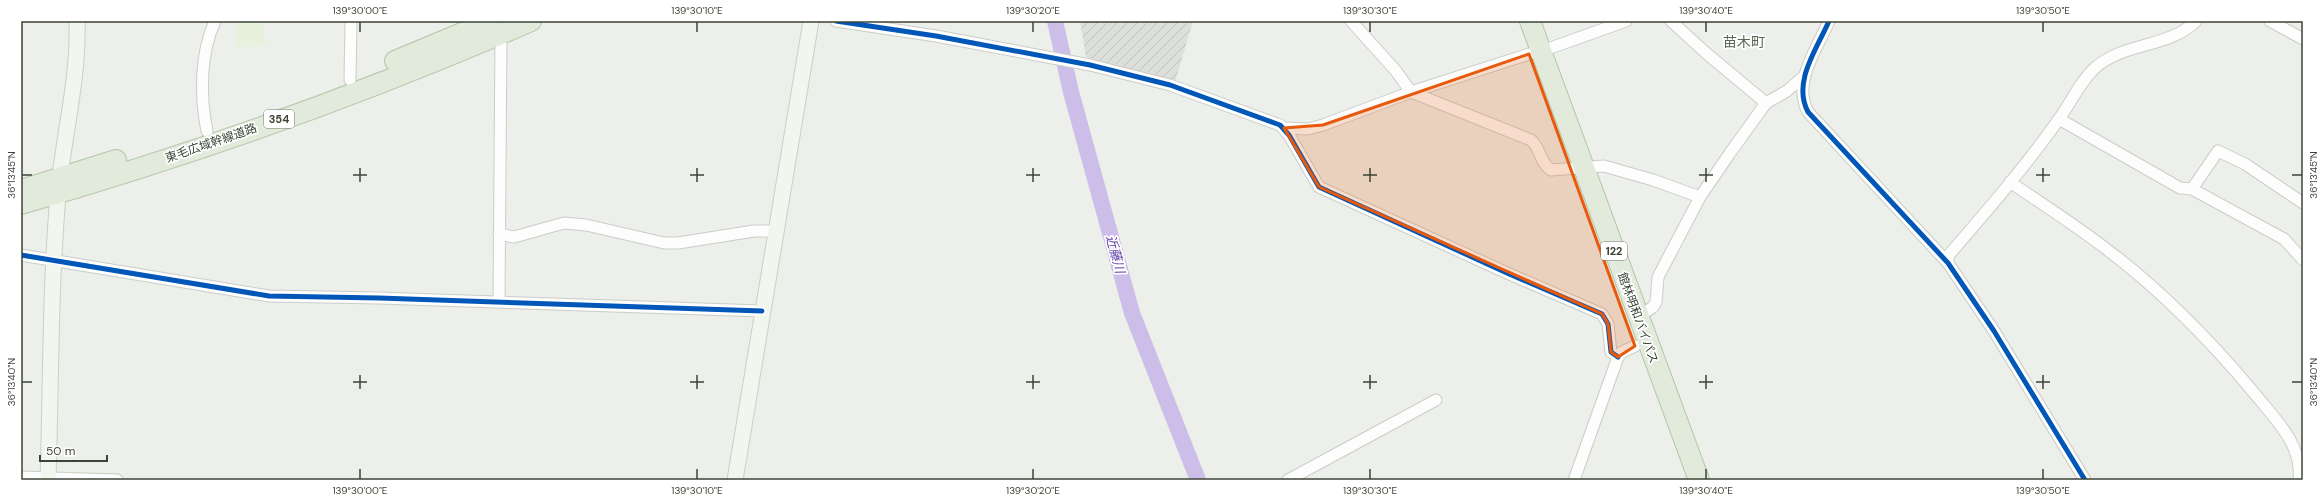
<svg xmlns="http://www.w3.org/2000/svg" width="2324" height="501" font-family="'DM Sans','Noto Sans JP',sans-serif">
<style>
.commercial{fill:#e7f1de}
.industrial{fill:url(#industrial-furrows)}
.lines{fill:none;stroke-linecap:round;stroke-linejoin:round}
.river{stroke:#ccbee9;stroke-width:16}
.street-casing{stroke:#cacdc8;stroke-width:13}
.secondary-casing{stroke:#c9d1c4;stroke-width:17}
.highway-casing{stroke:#b4c5a8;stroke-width:22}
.street{stroke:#fcfdfc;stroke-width:11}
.secondary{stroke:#f1f6ef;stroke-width:15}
.highway{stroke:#e1eadb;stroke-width:20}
.cycleway-casing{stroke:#fff;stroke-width:8}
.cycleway{stroke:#0057b8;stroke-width:5}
.marked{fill:#e8590c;fill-opacity:0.2;stroke:#e8590c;stroke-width:3;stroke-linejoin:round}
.ticks{fill:none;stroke:#3d4437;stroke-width:1.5}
.labels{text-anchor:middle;stroke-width:3.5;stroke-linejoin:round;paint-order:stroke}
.shield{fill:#fff;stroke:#777c73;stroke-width:1}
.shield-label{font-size:11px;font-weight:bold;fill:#3d4437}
.street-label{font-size:12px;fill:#3d4437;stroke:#fff}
.water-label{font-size:13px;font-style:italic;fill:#603ba6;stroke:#fff}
.quarter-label{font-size:14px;fill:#5a664f;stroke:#fff}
.neatline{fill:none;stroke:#3d4437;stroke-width:1.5}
.ticks-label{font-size:10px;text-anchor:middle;fill:#3d4437}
</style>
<defs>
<pattern id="industrial-furrows" width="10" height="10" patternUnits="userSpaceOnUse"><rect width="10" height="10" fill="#dde0da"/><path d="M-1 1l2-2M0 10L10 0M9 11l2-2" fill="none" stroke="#bfc1bc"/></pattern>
</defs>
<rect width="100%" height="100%" fill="#ecefea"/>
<path class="commercial" d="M 235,21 L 263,21 L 266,45 L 237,48 Z"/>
<path class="industrial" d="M 1080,21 L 1193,21 L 1175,82 L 1086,57 Z"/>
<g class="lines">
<path class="river" d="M 1055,21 L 1071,92 L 1132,313 L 1198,480"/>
<defs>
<g id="street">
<path d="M 836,21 L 936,36 L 1090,65 L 1170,85 L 1280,125 L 1289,135 L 1319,187 L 1507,273 L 1602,314 L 1608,324 L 1611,352 L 1618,357"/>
<path d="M 1351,21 L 1396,71 L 1411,92 L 1531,140 C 1541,149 1540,163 1551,170 L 1604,166 L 1653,180 L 1700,197"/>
<path d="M 1671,21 L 1706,53 L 1766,103"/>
<path d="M 1829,21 C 1817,49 1792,82 1808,112 L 1948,263 L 1994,331 L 2085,480"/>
<path d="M 2270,21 L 2303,39"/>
<path d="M 1542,51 L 1626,21"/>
<path d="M 350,80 L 351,21"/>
<path d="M 2059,119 L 2180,188 L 2192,189 L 2284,239 L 2303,260"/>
<path d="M 1284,128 L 1308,129 L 1323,125 L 1411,92 L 1529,54"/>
<path d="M 207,131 C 200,97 200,53 215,21"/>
<path d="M 2010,182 C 2042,204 2075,225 2105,248 C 2161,290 2210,340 2255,394 C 2275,419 2303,445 2299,480"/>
<path d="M 2192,189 L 2218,151 L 2245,164 L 2303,203"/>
<path d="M 499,234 L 514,237 L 564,223 L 586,225 L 664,243 L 678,243 L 754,231 L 776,231"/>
<path d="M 21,255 L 269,296 L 379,298 L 762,311"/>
<path d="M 1948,263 L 1948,256 C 1986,212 2025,167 2059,119 C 2071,103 2080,81 2096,67 C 2125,42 2169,48 2196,21"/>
<path d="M 499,302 L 501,34"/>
<path d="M 1638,317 L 1653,307 L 1656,302 L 1658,277 L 1700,197 L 1730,153 L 1766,103 L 1787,91 L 1804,76"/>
<path d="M 21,477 L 117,480"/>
<path d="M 1288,480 L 1436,400"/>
<path d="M 1574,480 L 1618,357 L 1622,352 L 1635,346"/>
</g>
<g id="secondary">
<path d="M 48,480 C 51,385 50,290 58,195 C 63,137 79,80 77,21"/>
<path d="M 735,480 L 811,21"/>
</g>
<g id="highway">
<path d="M 1530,21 L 1699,480"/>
<path d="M 395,61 L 491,21"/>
<path d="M 21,190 L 116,160"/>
<path d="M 21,204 C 192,155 368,92 531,21"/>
</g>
</defs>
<use href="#street" class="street-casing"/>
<use href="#secondary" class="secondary-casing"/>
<use href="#highway" class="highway-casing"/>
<use href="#street" class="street"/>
<use href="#secondary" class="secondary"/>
<use href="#highway" class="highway"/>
<defs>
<g id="cycleway">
<path d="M 836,21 L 936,36 L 1090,65 L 1170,85 L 1280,125 L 1289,135 L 1319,187 L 1507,273 L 1602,314 L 1608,324 L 1611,352 L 1618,357"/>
<path d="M 1829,21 C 1817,49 1792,82 1808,112 L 1948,263 L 1994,331 L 2085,480"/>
<path d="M 21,255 L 269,296 L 379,298 L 762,311"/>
</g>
</defs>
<use href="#cycleway" class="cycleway-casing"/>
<use href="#cycleway" class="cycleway"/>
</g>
<path class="marked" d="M 1529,54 L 1635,346 L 1618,357 L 1611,352 L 1608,324 L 1602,314 L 1319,187 L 1284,128 L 1323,125 Z"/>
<path class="ticks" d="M 360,22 L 360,32M 697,22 L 697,32M 1033,22 L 1033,32M 1370,22 L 1370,32M 1706,22 L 1706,32M 2043,22 L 2043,32M 360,168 L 360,182M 697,168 L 697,182M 1033,168 L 1033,182M 1370,168 L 1370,182M 1706,168 L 1706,182M 2043,168 L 2043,182M 22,175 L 32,175M 353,175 L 367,175M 690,175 L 704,175M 1026,175 L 1040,175M 1363,175 L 1377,175M 1699,175 L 1713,175M 2036,175 L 2050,175M 2292,175 L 2302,175M 360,375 L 360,389M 697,375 L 697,389M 1033,375 L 1033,389M 1370,375 L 1370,389M 1706,375 L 1706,389M 2043,375 L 2043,389M 22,382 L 32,382M 353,382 L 367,382M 690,382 L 704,382M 1026,382 L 1040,382M 1363,382 L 1377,382M 1699,382 L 1713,382M 2036,382 L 2050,382M 2292,382 L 2302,382M 360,469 L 360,479M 697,469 L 697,479M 1033,469 L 1033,479M 1370,469 L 1370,479M 1706,469 L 1706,479M 2043,469 L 2043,479"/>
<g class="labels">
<g class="shield">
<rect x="264" y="110" width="30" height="18" rx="3"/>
<rect x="1601" y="242" width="26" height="18" rx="3"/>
</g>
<g class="shield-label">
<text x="279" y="123">354</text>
<text x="1614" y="255">122</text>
</g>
<g class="street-label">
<text transform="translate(211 143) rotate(-19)" y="4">東毛広域幹線道路</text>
<text transform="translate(1638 318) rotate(70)" y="4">館林明和バイパス</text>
</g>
<g class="water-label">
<text transform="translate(1116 254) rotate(75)" y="5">近藤川</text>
</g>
<g class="quarter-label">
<text x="1744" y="47">苗木町</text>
</g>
</g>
<rect width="2324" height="501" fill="none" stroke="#ffffff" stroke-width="44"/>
<path d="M40 455v6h67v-6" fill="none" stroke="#3d4437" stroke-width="2"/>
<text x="46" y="455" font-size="12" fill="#3d4437" stroke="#ffffff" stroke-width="3" paint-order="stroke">50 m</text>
<rect x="22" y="22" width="2280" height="457" class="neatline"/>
<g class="ticks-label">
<text x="360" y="14">139°30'00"E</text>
<text x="697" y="14">139°30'10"E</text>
<text x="1033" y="14">139°30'20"E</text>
<text x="1370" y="14">139°30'30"E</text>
<text x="1706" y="14">139°30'40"E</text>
<text x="2043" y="14">139°30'50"E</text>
<text transform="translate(11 175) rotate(-90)" y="4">36°13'45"N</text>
<text transform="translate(2313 175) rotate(-90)" y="4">36°13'45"N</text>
<text transform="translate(11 382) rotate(-90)" y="4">36°13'40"N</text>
<text transform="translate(2313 382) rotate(-90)" y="4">36°13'40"N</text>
<text x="360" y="494">139°30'00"E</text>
<text x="697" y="494">139°30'10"E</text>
<text x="1033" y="494">139°30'20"E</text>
<text x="1370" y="494">139°30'30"E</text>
<text x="1706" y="494">139°30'40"E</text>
<text x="2043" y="494">139°30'50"E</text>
</g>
</svg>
